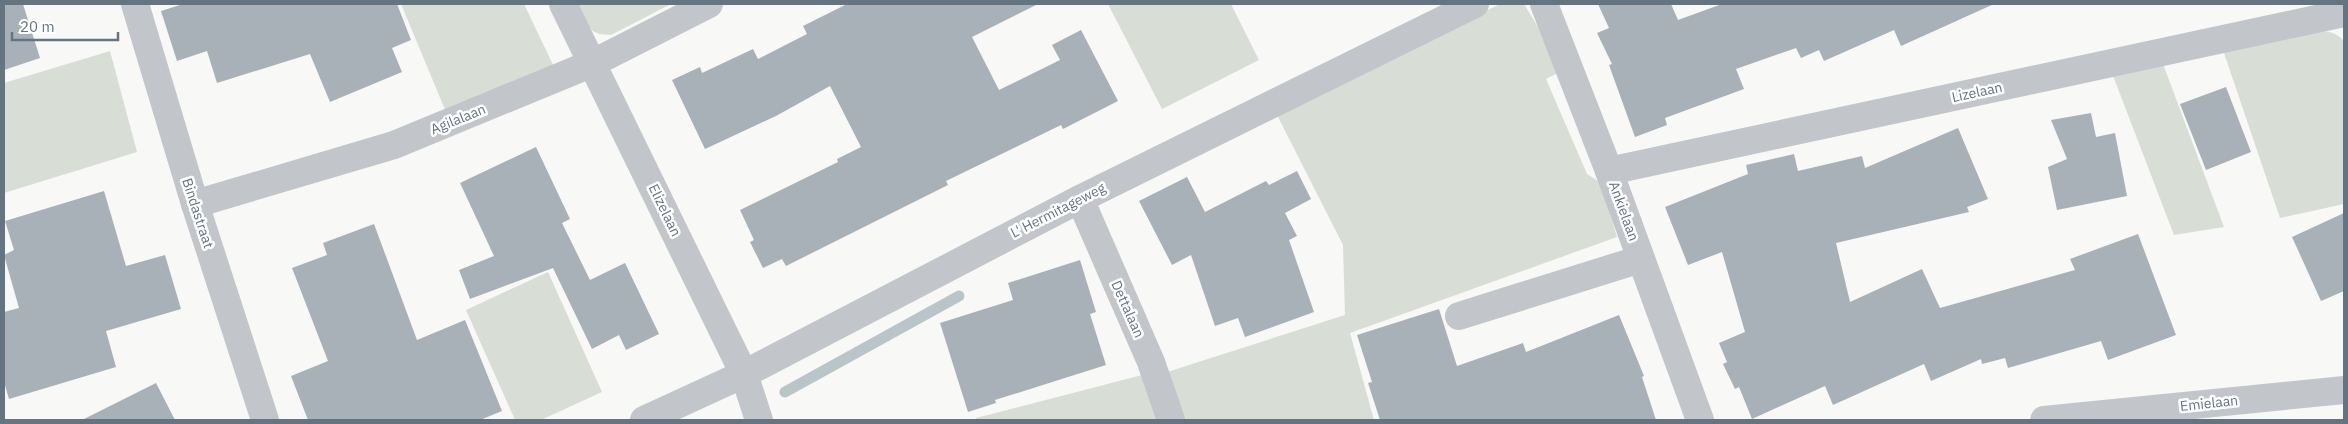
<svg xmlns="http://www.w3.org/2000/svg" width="2348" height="424" font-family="'IBM Plex Sans',sans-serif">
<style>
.green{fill:#d8ddd5}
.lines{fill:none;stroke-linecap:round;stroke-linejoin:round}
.stream{stroke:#b9c5c9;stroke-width:11}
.building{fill:#a8b1b7}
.minor{stroke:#c2c6ca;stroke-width:28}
.labels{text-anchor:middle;stroke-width:5;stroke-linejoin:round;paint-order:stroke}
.street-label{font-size:14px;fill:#647481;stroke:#fff}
</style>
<rect width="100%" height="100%" fill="#f8f8f6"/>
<g class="green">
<path d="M 401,4 L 524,4 L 555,69 L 446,112 Z"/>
<path d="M 576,4 L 671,4 L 611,35 L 599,34 L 593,31 L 586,25 Z"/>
<path d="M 1108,4 L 1231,4 L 1259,60 L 1162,109 Z"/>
<path d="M 1500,4 L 1524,4 L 1538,27 L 1558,73 L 1546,79 L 1587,174 L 1601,183 L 1617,237 L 1350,333 L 1374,420 L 1181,420 L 1164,373 L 1345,315 L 1343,245 L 1277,115 Z"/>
<path d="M 2313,31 C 2326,31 2337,31 2344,42 L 2344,204 L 2280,218 L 2223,50 Z"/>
<path d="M 110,51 L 137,152 L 4,193 L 4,83 Z"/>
<path d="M 2163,64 L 2224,227 L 2174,235 L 2112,73 Z"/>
<path d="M 548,272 L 602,392 L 541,420 L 515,420 L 466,310 Z"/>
<path d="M 1146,374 L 1161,420 L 976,420 L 976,418 Z"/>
</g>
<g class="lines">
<path class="stream" d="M 785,392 L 959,296"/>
</g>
<g class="building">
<path d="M 4,4 L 23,4 L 40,58 L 4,70 Z"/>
<path d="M 183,4 L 397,4 L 411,40 L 392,48 L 402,72 L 330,102 L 310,54 L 217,83 L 207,51 L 177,61 L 161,11 Z"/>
<path d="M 847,4 L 1038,4 L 972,37 L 999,90 L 1060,60 L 1052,45 L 1081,30 L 1118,101 L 1063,129 L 1061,125 L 946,181 L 948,185 L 786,266 L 782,259 L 763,268 L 750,242 L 754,240 L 740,210 L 838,162 L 837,159 L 861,147 L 830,86 L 776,116 L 705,149 L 672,80 L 700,67 L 702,73 L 753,49 L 758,59 L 807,34 L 803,26 Z"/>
<path d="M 1598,4 L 1671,4 L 1678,20 L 1722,4 L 1994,4 L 1901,46 L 1894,30 L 1824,61 L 1819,50 L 1801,58 L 1796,48 L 1736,69 L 1744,89 L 1665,118 L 1667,125 L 1635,137 L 1609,65 L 1612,64 L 1597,33 L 1609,28 Z"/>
<path d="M 2226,87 L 2251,152 L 2206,170 L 2180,104 Z"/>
<path d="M 2091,113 L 2096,137 L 2115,133 L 2127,196 L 2057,210 L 2048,167 L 2067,159 L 2051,120 Z"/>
<path d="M 1958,128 L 1988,199 L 1967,207 L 1969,212 L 1836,243 L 1850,302 L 1922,269 L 1940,308 L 2075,270 L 2070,259 L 2138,234 L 2176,335 L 2108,360 L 2101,341 L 2008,368 L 2005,358 L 1982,364 L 1981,359 L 1931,381 L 1924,364 L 1833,405 L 1825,386 L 1752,419 L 1739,387 L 1735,389 L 1723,364 L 1727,362 L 1719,343 L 1745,332 L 1722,252 L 1688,265 L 1665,207 L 1748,174 L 1746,165 L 1794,154 L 1798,171 L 1862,156 L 1865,168 Z"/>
<path d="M 536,147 L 570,219 L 562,223 L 590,280 L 625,263 L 659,334 L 626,350 L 619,335 L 592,349 L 553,268 L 470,299 L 459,270 L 494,256 L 460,183 Z"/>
<path d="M 1297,171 L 1311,199 L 1285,213 L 1297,236 L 1289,240 L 1314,312 L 1245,337 L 1238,318 L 1215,326 L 1191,255 L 1172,265 L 1139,201 L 1187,177 L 1205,212 L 1266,181 L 1269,185 Z"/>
<path d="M 104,191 L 126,266 L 165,255 L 181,309 L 106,331 L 116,367 L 9,399 L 4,382 L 4,312 L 19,308 L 4,255 L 14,250 L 5,221 Z"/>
<path d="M 2344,213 L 2344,291 L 2321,301 L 2292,237 Z"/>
<path d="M 374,224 L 417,340 L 465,320 L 502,411 L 480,420 L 308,420 L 291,376 L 328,361 L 292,268 L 327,255 L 323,243 Z"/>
<path d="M 1080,260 L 1096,312 L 1090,314 L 1106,365 L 995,400 L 996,403 L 968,412 L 940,323 L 1013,300 L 1008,283 Z"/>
<path d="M 1439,309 L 1457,366 L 1523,343 L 1526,352 L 1619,315 L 1644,376 L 1642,377 L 1656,420 L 1380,420 L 1368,383 L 1372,382 L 1357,335 Z"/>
<path d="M 156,383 L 175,420 L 82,420 Z"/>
</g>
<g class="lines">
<g class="minor">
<path d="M 135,4 L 195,204 L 265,420"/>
<path d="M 563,4 L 744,374 L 759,420"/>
<path d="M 1544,4 L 1609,171 L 1700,420"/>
<path d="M 1609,171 L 2344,13"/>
<path d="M 1080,199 L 1151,362 L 1171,420"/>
<path d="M 195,204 L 394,145 L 593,63 L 709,4"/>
<path d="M 1459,316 L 1641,259"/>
<path d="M 644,420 L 744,374 L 1080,199 L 1475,4"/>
<path d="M 2044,420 L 2344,390"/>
</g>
</g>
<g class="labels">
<g class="street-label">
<text transform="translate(1977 92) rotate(-12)" y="5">Lizelaan</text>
<text transform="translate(458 119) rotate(-22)" y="5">Agilalaan</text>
<text transform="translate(665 210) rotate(64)" y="5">Elizelaan</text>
<text transform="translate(1058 210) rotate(-27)" y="5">L' Hermitageweg</text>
<text transform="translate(1624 211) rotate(70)" y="5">Ankielaan</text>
<text transform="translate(198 213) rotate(72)" y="5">Bindastraat</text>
<text transform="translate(1128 309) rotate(66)" y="5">Dettalaan</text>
<text transform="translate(2209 403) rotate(-6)" y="5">Emielaan</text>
</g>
</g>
<rect width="2348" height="424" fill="none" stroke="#647481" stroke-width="10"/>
<path d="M12 32v8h106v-8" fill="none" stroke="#647481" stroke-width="2.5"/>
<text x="20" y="32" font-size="15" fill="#647481" stroke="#ffffff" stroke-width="4" paint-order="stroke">20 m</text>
</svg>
